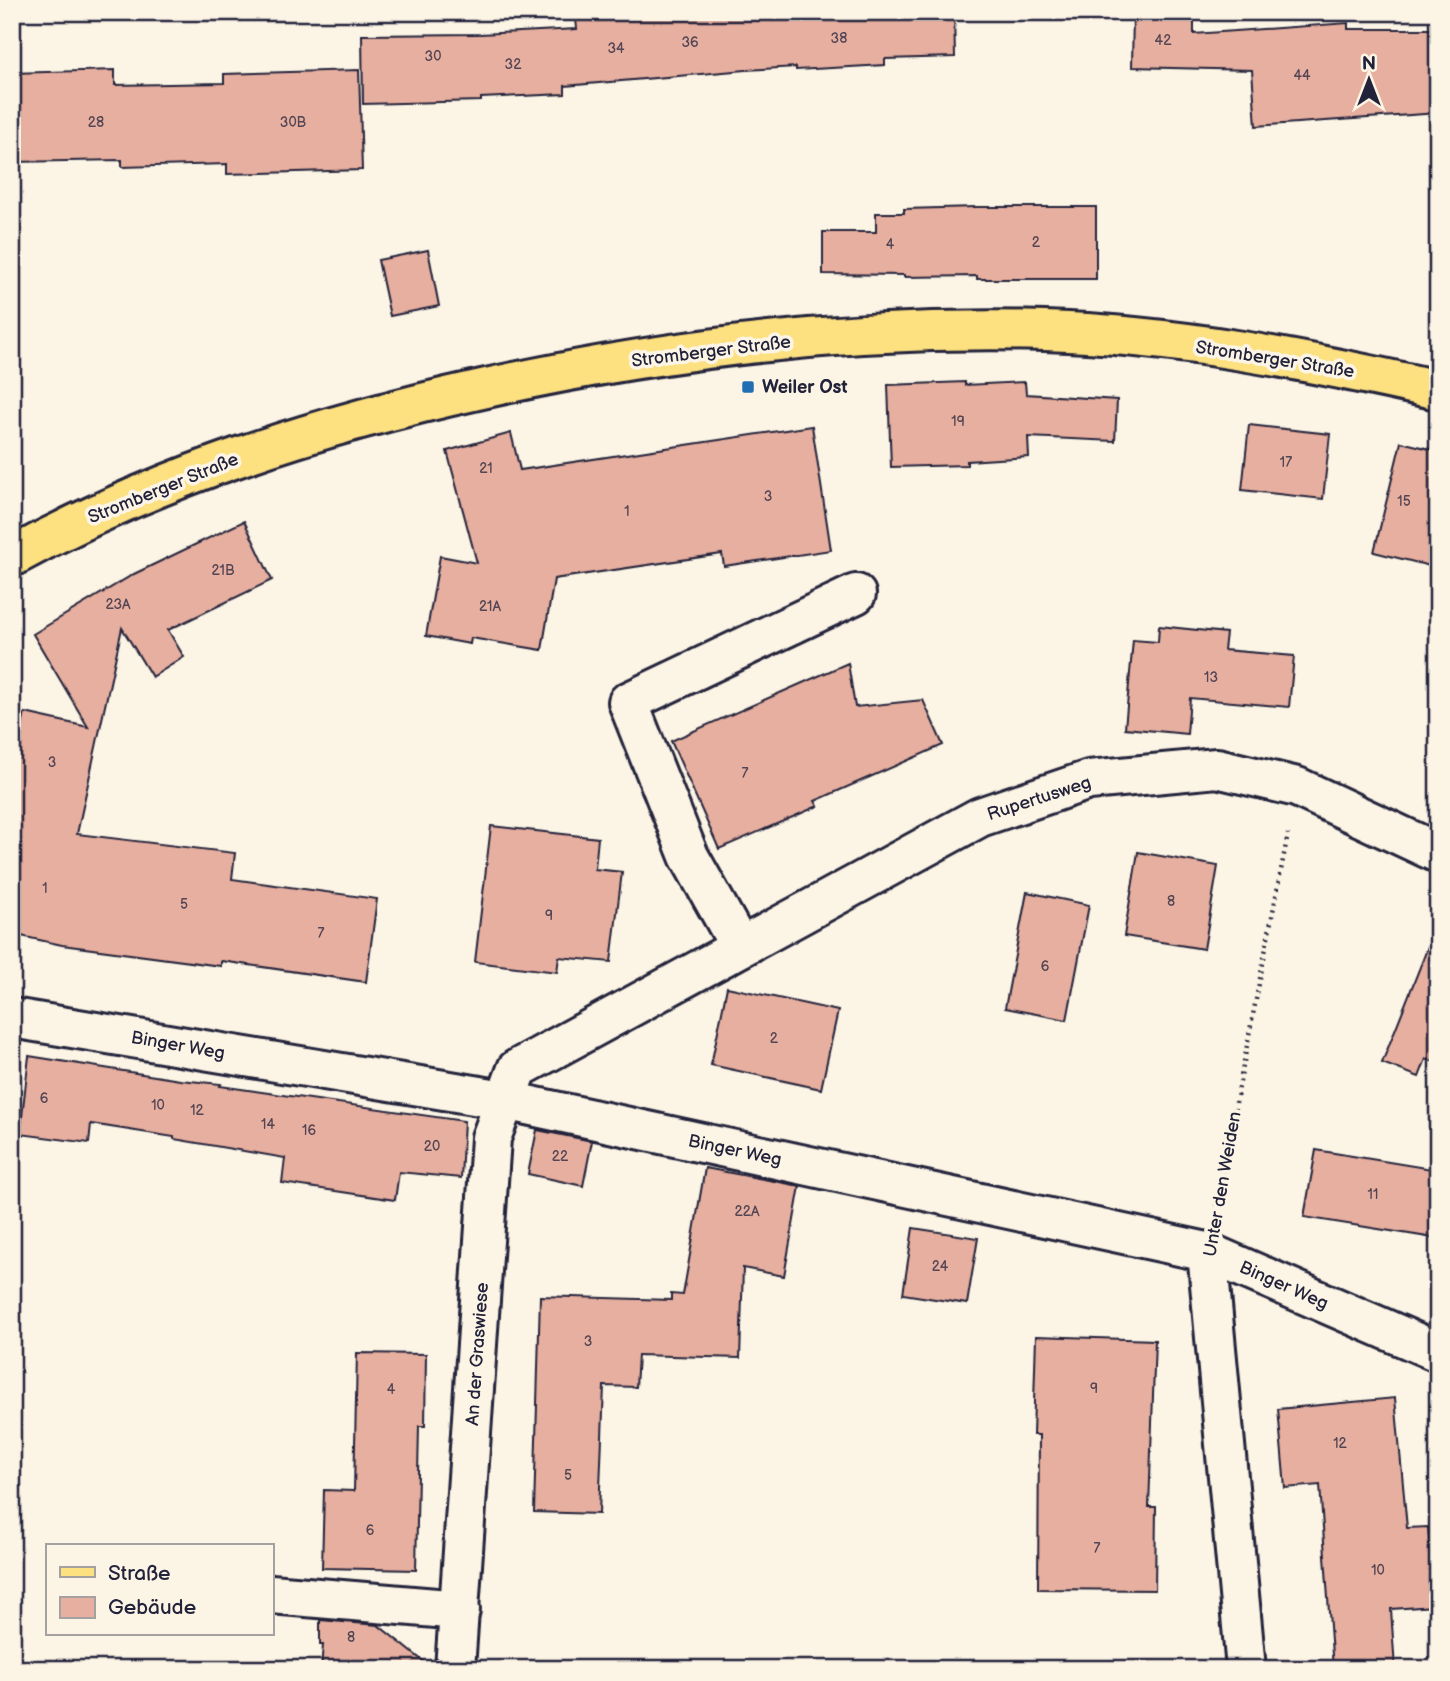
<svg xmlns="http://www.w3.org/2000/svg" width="1450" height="1681" font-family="'Balsamiq Sans',sans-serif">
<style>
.building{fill:#e7af9f;stroke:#22223b;stroke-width:2}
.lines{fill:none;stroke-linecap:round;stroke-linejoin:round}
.minor-casing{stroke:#22223b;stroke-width:44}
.major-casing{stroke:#22223b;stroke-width:44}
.path{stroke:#22223b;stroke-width:4.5;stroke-dasharray:2 5;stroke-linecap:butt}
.minor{stroke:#fcf5e5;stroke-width:38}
.major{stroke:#fde080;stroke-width:38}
.poi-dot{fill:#1f6fb2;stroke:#fcf5e5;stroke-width:2.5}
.labels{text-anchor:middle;stroke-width:7;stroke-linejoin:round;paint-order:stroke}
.number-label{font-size:14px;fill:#534554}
.street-label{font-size:18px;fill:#22223b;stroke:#fcf5e5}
.poi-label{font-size:18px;font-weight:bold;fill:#22223b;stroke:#fcf5e5;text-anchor:start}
</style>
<rect width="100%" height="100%" fill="#fcf5e5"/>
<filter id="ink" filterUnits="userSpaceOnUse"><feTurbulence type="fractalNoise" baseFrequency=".0143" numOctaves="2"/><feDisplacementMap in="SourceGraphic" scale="14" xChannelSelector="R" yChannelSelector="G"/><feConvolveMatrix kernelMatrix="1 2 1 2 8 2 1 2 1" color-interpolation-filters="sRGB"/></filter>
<g filter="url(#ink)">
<g class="building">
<path d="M 647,12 L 954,12 L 955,57 L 885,59 L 885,65 L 796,70 L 796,67 L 746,70 L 565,86 L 565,94 L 481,98 L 481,101 L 363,104 L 362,35 L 480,34 L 577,29 L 576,19 Z"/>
<path d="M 1133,12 L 1194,12 L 1194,34 L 1348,23 L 1348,29 L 1438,29 L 1438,113 L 1256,126 L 1252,70 L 1132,67 Z"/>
<path d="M 115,70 L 115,85 L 224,83 L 224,74 L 359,70 L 362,170 L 227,174 L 227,164 L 122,167 L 122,160 L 12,162 L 12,73 Z"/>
<path d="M 977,207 L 1096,207 L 1096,279 L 977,279 L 977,276 L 904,277 L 904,275 L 823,274 L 823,232 L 876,232 L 876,213 L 904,213 L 904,209 Z"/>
<path d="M 428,250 L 439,306 L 390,316 L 378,260 Z"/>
<path d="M 965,382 L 965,385 L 1025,382 L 1026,394 L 1117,400 L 1115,441 L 1028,437 L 1029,457 L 967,461 L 967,465 L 891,467 L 888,385 Z"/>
<path d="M 1249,425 L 1330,434 L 1323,499 L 1242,490 Z"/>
<path d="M 812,426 L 831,550 L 724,566 L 722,554 L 554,579 L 542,650 L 471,638 L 470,644 L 426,636 L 440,556 L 477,563 L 447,451 L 511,433 L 520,470 Z"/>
<path d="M 1401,442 L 1438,451 L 1438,568 L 1374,552 Z"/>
<path d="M 244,521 L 272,580 L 168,630 L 184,657 L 152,677 L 122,628 L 77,834 L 235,853 L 232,879 L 377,899 L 366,982 L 221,961 L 221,966 L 62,945 L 12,934 L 12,743 L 18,744 L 25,713 L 88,727 L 33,634 L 134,574 Z"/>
<path d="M 1159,626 L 1226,633 L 1224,650 L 1294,656 L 1289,707 L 1190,698 L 1187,734 L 1125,728 L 1133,640 L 1158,642 Z"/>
<path d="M 848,663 L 855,707 L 923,700 L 943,745 L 815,801 L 818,806 L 719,849 L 671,741 Z"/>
<path d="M 491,826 L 598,838 L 595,869 L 622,872 L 611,962 L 559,957 L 557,972 L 475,962 Z"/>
<path d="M 1138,852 L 1218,866 L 1204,949 L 1124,936 Z"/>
<path d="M 1027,892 L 1089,905 L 1067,1020 L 1005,1008 Z"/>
<path d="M 1435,929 L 1438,929 L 1438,1063 L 1426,1059 L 1419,1077 L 1382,1063 Z"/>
<path d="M 727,987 L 838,1011 L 821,1089 L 711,1065 Z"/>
<path d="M 29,1056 L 180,1080 L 221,1084 L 220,1086 L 464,1121 L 461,1178 L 399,1172 L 395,1200 L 282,1183 L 285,1158 L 174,1139 L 174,1137 L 91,1124 L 89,1143 L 20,1134 Z"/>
<path d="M 537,1130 L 592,1141 L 583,1186 L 528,1174 Z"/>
<path d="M 1316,1150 L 1438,1170 L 1438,1217 L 1434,1238 L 1304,1217 Z"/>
<path d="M 705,1168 L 800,1186 L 784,1276 L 743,1268 L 740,1358 L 638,1355 L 636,1387 L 604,1386 L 599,1514 L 534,1512 L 540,1296 L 671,1300 L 671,1294 L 683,1295 Z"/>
<path d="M 913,1228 L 978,1238 L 967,1304 L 903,1294 Z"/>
<path d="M 1036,1336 L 1155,1340 L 1149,1507 L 1156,1507 L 1155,1590 L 1038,1589 L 1039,1435 L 1033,1435 Z"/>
<path d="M 357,1353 L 426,1354 L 425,1426 L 419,1426 L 416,1570 L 322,1568 L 324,1490 L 354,1491 Z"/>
<path d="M 1395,1398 L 1407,1528 L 1428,1527 L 1434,1606 L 1391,1609 L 1395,1669 L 1333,1669 L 1320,1485 L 1285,1488 L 1278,1409 Z"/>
<path d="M 320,1620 L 378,1625 L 433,1669 L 321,1669 L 323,1645 L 320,1645 Z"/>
</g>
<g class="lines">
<defs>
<g id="minor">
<path d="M 740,947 L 689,856 L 628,702 L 856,594"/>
<path d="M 12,1018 L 504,1100 L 1207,1252 L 1438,1352"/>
<path d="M 1207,1252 L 1246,1669"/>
<path d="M 271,1594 L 460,1610"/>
<path d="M 455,1669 L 491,1138 L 517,1069 L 980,817 L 1089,780 L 1217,768 L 1297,787 L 1438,853"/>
</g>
<path id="major" d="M 12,557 C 159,476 319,425 482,389 C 665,348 857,326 1045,331 C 1178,335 1309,361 1438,390"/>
</defs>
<use href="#minor" class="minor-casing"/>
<use href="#major" class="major-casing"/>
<path class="path" d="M 1216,1206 L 1288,834"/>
<use href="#minor" class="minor"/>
<use href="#major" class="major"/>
</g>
</g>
<rect class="poi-dot" x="741" y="380" width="14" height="14" rx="3.5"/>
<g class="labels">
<g class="number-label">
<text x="839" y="43">38</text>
<text x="1163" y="45">42</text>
<text x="690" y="47">36</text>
<text x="616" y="53">34</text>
<text x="433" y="61">30</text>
<text x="513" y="69">32</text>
<text x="1302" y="80">44</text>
<text x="96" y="127">28</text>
<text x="293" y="127">30B</text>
<text x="1036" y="247">2</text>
<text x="890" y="249">4</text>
<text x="958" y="426">19</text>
<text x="1286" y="467">17</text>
<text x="486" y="473">21</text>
<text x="768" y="501">3</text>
<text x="1404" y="506">15</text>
<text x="627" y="516">1</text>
<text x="223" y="575">21B</text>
<text x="118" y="609">23A</text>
<text x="490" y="611">21A</text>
<text x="1211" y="682">13</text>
<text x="52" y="767">3</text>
<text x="745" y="778">7</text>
<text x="45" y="893">1</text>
<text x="1171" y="906">8</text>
<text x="184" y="909">5</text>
<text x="549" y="920">9</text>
<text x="321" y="938">7</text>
<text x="1045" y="971">6</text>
<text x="774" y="1043">2</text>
<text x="44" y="1103">6</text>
<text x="158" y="1110">10</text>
<text x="197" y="1115">12</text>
<text x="268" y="1129">14</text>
<text x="309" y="1135">16</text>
<text x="432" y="1151">20</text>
<text x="560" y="1161">22</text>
<text x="1373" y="1199">11</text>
<text x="747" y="1216">22A</text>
<text x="940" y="1271">24</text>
<text x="588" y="1346">3</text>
<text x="1094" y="1393">9</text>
<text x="391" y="1394">4</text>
<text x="1340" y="1448">12</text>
<text x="568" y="1480">5</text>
<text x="370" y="1535">6</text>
<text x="1097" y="1553">7</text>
<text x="1378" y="1575">10</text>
<text x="351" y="1642">8</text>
</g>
<g class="street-label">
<text transform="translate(711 351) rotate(-7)" y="6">Stromberger Straße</text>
<text transform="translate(1275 359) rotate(9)" y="6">Stromberger Straße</text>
<text transform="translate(163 488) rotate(-22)" y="6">Stromberger Straße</text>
<text transform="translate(1039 798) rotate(-18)" y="6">Rupertusweg</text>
<text transform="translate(178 1045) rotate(10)" y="6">Binger Weg</text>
<text transform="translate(735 1150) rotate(12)" y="6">Binger Weg</text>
<text transform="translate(1222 1184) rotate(-80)" y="6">Unter den Weiden</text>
<text transform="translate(1284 1285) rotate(24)" y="6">Binger Weg</text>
<text transform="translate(477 1354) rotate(-86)" y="6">An der Graswiese</text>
</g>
<g class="poi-label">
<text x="762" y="393">Weiler Ost</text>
</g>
</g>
<rect width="1450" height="1681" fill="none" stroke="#fcf5e5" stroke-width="42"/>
<rect x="21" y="21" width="1408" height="1639" fill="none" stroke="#22223b" stroke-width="2.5" filter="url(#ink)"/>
<rect x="46" y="1544" width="228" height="91" fill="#fcf5e5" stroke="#a5a1a1" stroke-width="2"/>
<rect x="60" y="1567" width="35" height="10" fill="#fde080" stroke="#a5a1a1" stroke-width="2"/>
<text x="108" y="1580" font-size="21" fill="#22223b">Straße</text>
<rect x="60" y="1597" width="35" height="21" fill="#e7af9f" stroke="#a5a1a1" stroke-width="2"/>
<text x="108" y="1614" font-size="21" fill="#22223b">Gebäude</text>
<g transform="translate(1369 80)" stroke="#fcf5e5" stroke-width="5" paint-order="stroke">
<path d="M0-5L12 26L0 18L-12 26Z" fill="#22223b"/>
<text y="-10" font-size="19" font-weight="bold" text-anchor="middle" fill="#22223b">N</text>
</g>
</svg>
